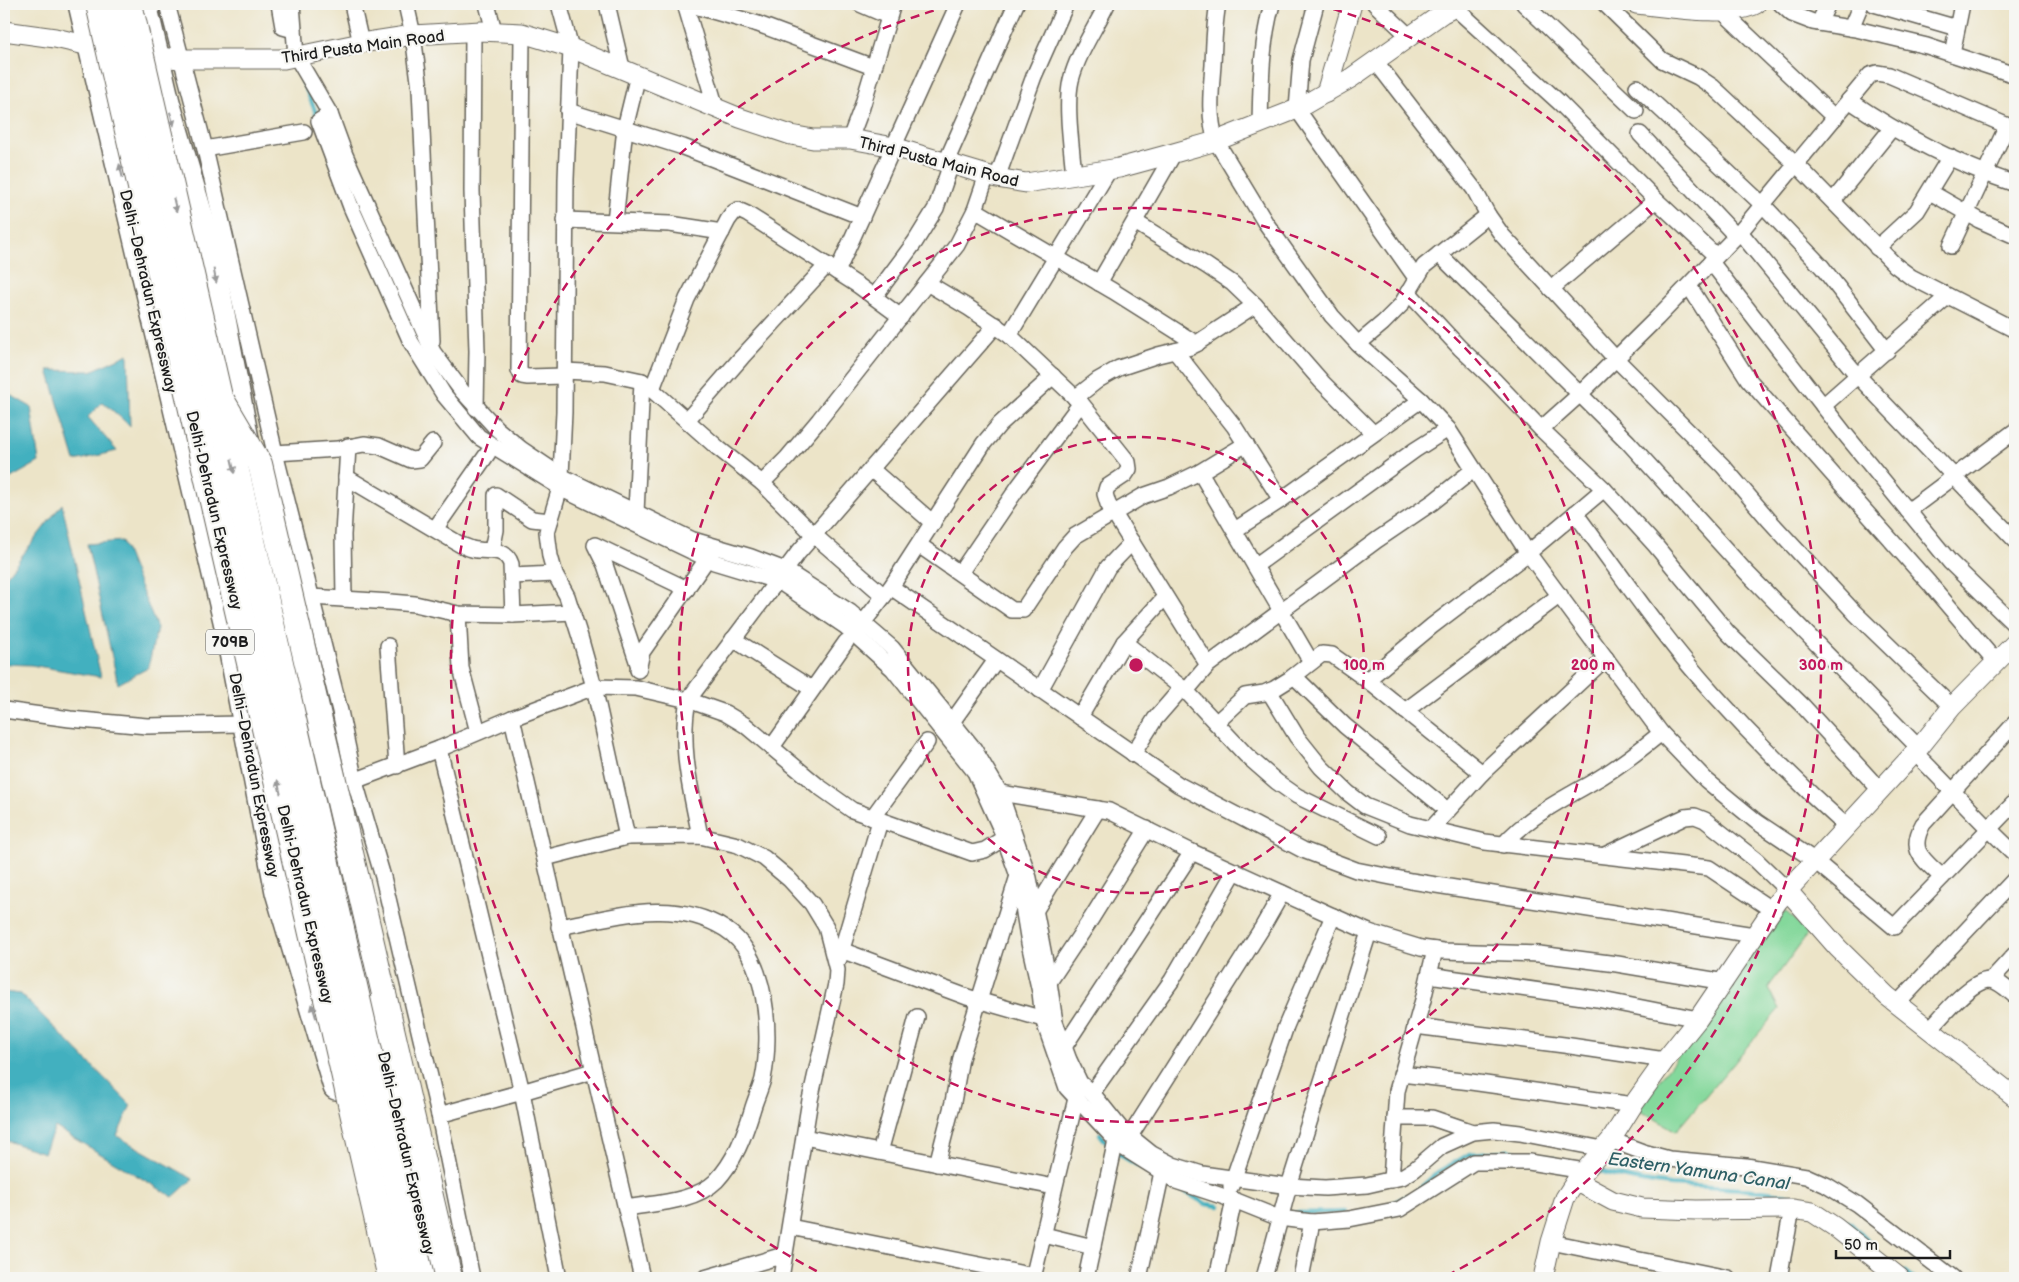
<svg xmlns="http://www.w3.org/2000/svg" width="2019" height="1282" font-family="'Balsamiq Sans',sans-serif">
<style>
.green{fill:#84d89b;stroke:#507a5c}
.water{fill:#42b0bf;stroke:#2f666e}
.lines{fill:none;stroke-linecap:round;stroke-linejoin:round}
.stream{stroke:#42b0bf;stroke-width:4.5}
.minor-casing{stroke:#656258;stroke-width:18}
.tertiary-casing{stroke:#656258;stroke-width:21}
.primary-casing{stroke:#656258;stroke-width:26}
.trunk-casing{stroke:#656258;stroke-width:28}
.minor{stroke:#fff;stroke-width:15}
.tertiary{stroke:#fff;stroke-width:19}
.primary{stroke:#fff;stroke-width:24}
.trunk{stroke:#fff;stroke-width:25}
.primary-bridge-casing{stroke:#656258;stroke-width:26;stroke-linecap:butt}
.motorway-bridge-casing{stroke:#656258;stroke-width:30;stroke-linecap:butt}
.primary-bridge{stroke:#fff;stroke-width:24}
.motorway-bridge{stroke:#fff;stroke-width:28}
.oneway{fill:#999}
.ring{fill:none;stroke:#c2185b;stroke-width:2.5;stroke-dasharray:9 6}
.labels{text-anchor:middle;stroke-width:4.5;stroke-linejoin:round;paint-order:stroke}
.shield{fill:#f6f6f2;stroke:#5d5d5c;stroke-width:1}
.shield-label{font-size:15px;font-weight:bold;fill:#1c1c1c}
.street-label{font-size:16px;fill:#1c1c1c;stroke:#f6f6f2}
.water-label{font-size:18px;font-style:italic;fill:#2d5f65;stroke:#f6f6f2}
.centre{fill:#c2185b;stroke:#f6f6f2;stroke-width:2.5}
.ring-label{font-size:15px;text-anchor:middle;font-weight:bold;fill:#c2185b;stroke:#f6f6f2;stroke-width:4.5;stroke-linejoin:round;paint-order:stroke}
</style>
<rect width="100%" height="100%" fill="#f6f6f2"/>
<filter id="ink" filterUnits="userSpaceOnUse"><feTurbulence type="fractalNoise" baseFrequency=".02" numOctaves="2"/><feDisplacementMap in="SourceGraphic" scale="10" xChannelSelector="R" yChannelSelector="G"/><feConvolveMatrix kernelMatrix="1 2 1 2 8 2 1 2 1" color-interpolation-filters="sRGB"/></filter>
<filter id="wash" filterUnits="userSpaceOnUse"><feTurbulence type="fractalNoise" baseFrequency=".0096" numOctaves="4" result="noise"/><feDisplacementMap in="SourceGraphic" scale="20" xChannelSelector="R" yChannelSelector="G"/><feGaussianBlur stdDeviation="1.12" result="paint"/><feColorMatrix in="noise" values="0 0 0 0 0 0 0 0 0 0 0 0 0 0 0 0 0 1.4 0 .05"/><feComposite in="paint" operator="in"/></filter>
<g filter="url(#wash)">
<rect width="100%" height="100%" fill="#ece4c8"/>
<path class="green" d="M 1785,911 L 1809,932 L 1768,988 L 1779,1009 L 1676,1131 L 1638,1109 Z"/>
<g class="water">
<path d="M 128,354 L 130,426 L 103,402 L 88,417 L 117,451 L 75,461 L 48,370 L 91,371 Z"/>
<path d="M 4,391 L 31,407 L 39,462 L 4,482 Z"/>
<path d="M 62,504 L 101,677 L 31,665 L 4,664 L 4,579 Z"/>
<path d="M 122,541 L 157,628 L 148,668 L 118,684 L 87,544 Z"/>
<path d="M 4,992 L 21,994 L 131,1105 L 117,1136 L 193,1179 L 173,1197 L 55,1127 L 44,1153 L 4,1140 Z"/>
</g>
<g class="lines">
<g class="stream">
<path d="M 302,79 L 318,118"/>
<path d="M 1100,1134 L 1111,1148"/>
<path d="M 1117,1153 L 1149,1172"/>
<path d="M 1592,1169 C 1618,1177 1644,1182 1671,1185 C 1711,1188 1782,1187 1815,1205"/>
<path d="M 1182,1190 L 1206,1204 L 1219,1206"/>
<path d="M 1418,1190 L 1438,1172 L 1470,1154 L 1508,1151 L 1555,1159"/>
<path d="M 1389,1205 L 1407,1196"/>
<path d="M 1827,1211 L 1851,1224 L 1872,1245"/>
<path d="M 1294,1213 L 1345,1212"/>
<path d="M 1905,1272 L 1913,1278"/>
</g>
</g>
</g>
<g filter="url(#ink)">
<g class="lines">
<defs>
<g id="minor">
<path d="M 167,4 L 205,149 L 275,453 L 340,711 L 355,782 L 383,877 L 439,1115 L 472,1278"/>
<path d="M 279,4 L 283,27 L 294,30"/>
<path d="M 292,4 L 296,56 L 330,114 L 345,155 L 433,352 L 462,391 L 497,429 L 521,449 L 561,476 L 693,540 L 751,557 L 785,570 L 850,612 L 892,648 L 974,749 L 1000,793 L 1029,878 L 1049,982 L 1055,1022 L 1069,1060 L 1080,1083 L 1092,1093 L 1121,1129 L 1152,1154 L 1173,1165 L 1202,1174 L 1289,1186 L 1325,1188 L 1367,1185 L 1402,1177 L 1415,1169 L 1442,1146 L 1473,1132 L 1494,1130 L 1520,1133 L 1603,1149"/>
<path d="M 352,4 L 361,43"/>
<path d="M 406,4 L 413,35 L 420,89 L 432,341"/>
<path d="M 487,4 L 494,31"/>
<path d="M 559,4 L 571,48 L 566,179 L 564,412 L 561,476"/>
<path d="M 607,4 L 622,68"/>
<path d="M 685,4 L 716,108"/>
<path d="M 688,4 L 758,24 L 873,67"/>
<path d="M 860,4 L 888,16"/>
<path d="M 1218,4 C 1214,24 1214,44 1213,65 C 1211,91 1208,116 1216,141 L 1265,222 L 1332,316 L 1358,344 L 1421,400 L 1448,429 L 1528,553 L 1661,733 L 1706,780 L 1735,804 L 1757,822 L 1814,860 L 1894,927 L 2015,802"/>
<path d="M 1316,4 L 1301,60 L 1297,109 L 1416,278"/>
<path d="M 1375,4 L 1410,37"/>
<path d="M 1451,4 L 1560,103 L 1656,200 L 1716,256"/>
<path d="M 1524,4 L 1636,111"/>
<path d="M 1605,4 L 1662,60 L 1698,77 L 1713,87 L 1796,164 L 1895,265 L 1911,277 L 2015,330"/>
<path d="M 1781,4 L 1792,14 L 1813,22 L 1856,29 L 1927,46 L 2015,75"/>
<path d="M 1874,4 L 1957,28"/>
<path d="M 1722,11 L 1835,118"/>
<path d="M 1819,23 L 1828,4"/>
<path d="M 1851,28 L 1861,4"/>
<path d="M 473,31 L 472,191 L 477,351 L 476,408"/>
<path d="M 522,33 L 519,370 L 522,376 L 528,377 L 564,376"/>
<path d="M 1952,54 L 1962,4"/>
<path d="M 1376,62 L 1474,189 L 1488,215 L 1502,235 L 1615,358 L 1723,466 L 1769,520 L 1855,613 L 1952,707"/>
<path d="M 1637,87 L 1763,205 L 1822,267 L 1887,351"/>
<path d="M 1849,100 C 1900,135 1957,164 2015,184"/>
<path d="M 568,111 L 683,147 L 862,217"/>
<path d="M 330,114 L 319,121 L 351,207 L 411,342 L 444,395 L 479,437 L 568,492 L 714,562 L 780,582 L 845,626 L 893,669 L 975,772 L 1003,834 L 1018,876 L 1029,943 L 1040,992 L 1043,1019 L 1067,1088 L 1122,1147 L 1176,1181 L 1234,1200 L 1279,1218 L 1312,1222 L 1349,1219 L 1400,1209 L 1474,1162 L 1529,1162 L 1585,1171"/>
<path d="M 1260,124 C 1261,82 1261,44 1272,4"/>
<path d="M 1640,134 L 1736,236"/>
<path d="M 850,139 L 862,107 L 893,4"/>
<path d="M 205,149 L 304,132"/>
<path d="M 946,162 L 1016,4"/>
<path d="M 1074,176 C 1072,149 1065,106 1071,80 C 1078,53 1095,29 1107,4"/>
<path d="M 997,178 L 1034,76 L 1066,4"/>
<path d="M 1930,192 L 1979,220 L 2015,236"/>
<path d="M 1833,201 L 1892,128"/>
<path d="M 975,210 L 1113,291 L 1197,344"/>
<path d="M 565,220 L 670,224 L 722,232"/>
<path d="M 615,221 L 625,128 L 638,75"/>
<path d="M 1135,222 L 1207,266 L 1232,283 L 1255,305 L 1322,382 L 1373,433"/>
<path d="M 1740,232 L 1858,376 L 2015,540"/>
<path d="M 1951,246 L 2007,126"/>
<path d="M 1877,248 L 1917,211 L 1950,157"/>
<path d="M 1439,254 L 1628,442 L 1747,573 L 1919,748"/>
<path d="M 1711,262 L 1845,434 L 1950,562 L 2015,625"/>
<path d="M 837,272 L 958,4"/>
<path d="M 927,283 L 969,308 L 1009,335 L 1081,403 L 1128,462 L 1129,469 L 1125,475 L 1107,487 L 1105,494 L 1108,504 L 1208,665"/>
<path d="M 1099,283 L 1174,153"/>
<path d="M 1689,286 L 1748,379 L 1929,583 L 1996,662"/>
<path d="M 1551,289 L 1656,200"/>
<path d="M 1408,292 L 1460,348 L 1493,379 L 1541,429 L 1604,489 L 1655,545 L 1728,633 L 1803,706 L 1880,790"/>
<path d="M 874,297 L 915,242 L 936,208 L 951,164"/>
<path d="M 1009,335 L 1109,170"/>
<path d="M 1358,344 L 1383,323 L 1401,305 L 1424,266 L 1488,215"/>
<path d="M 1175,351 L 1234,426 L 1281,500"/>
<path d="M 564,371 L 605,373 L 642,381 L 718,448 L 762,483 L 814,535 L 884,596"/>
<path d="M 652,389 L 687,299 L 728,220 L 734,212 L 738,210 L 747,214 L 859,286 L 901,317"/>
<path d="M 1075,398 L 1098,380 L 1119,368 L 1158,355 L 1191,347 L 1255,305"/>
<path d="M 1823,406 L 1948,296"/>
<path d="M 687,420 L 742,357 L 827,265"/>
<path d="M 1541,429 L 1579,395 L 1657,318 L 1740,232 L 1870,75 L 1877,73 L 1889,75 L 2015,129"/>
<path d="M 275,453 L 338,449 L 364,444 L 379,446 L 411,460 L 420,459 L 433,443"/>
<path d="M 871,469 L 933,523"/>
<path d="M 1200,472 L 1311,662"/>
<path d="M 346,477 L 461,545 C 465,546 468,548 472,549 C 487,553 505,546 511,564 L 513,615"/>
<path d="M 762,483 L 787,458 L 819,420 L 957,245 L 975,210 L 987,175"/>
<path d="M 560,488 L 547,532 L 550,556 L 555,574 L 567,596 L 580,637 L 594,687 L 627,837"/>
<path d="M 1908,511 L 2015,431"/>
<path d="M 636,513 L 642,381"/>
<path d="M 1575,513 C 1620,573 1663,638 1713,693 C 1756,741 1800,785 1847,827"/>
<path d="M 435,529 L 488,453"/>
<path d="M 1235,530 L 1281,500 L 1421,400"/>
<path d="M 919,545 L 1012,610 L 1023,610 L 1065,547 L 1075,536 L 1143,496 L 1169,487 L 1200,472 L 1246,444"/>
<path d="M 492,550 L 496,530 L 496,495 L 532,519 L 550,521"/>
<path d="M 1255,566 L 1415,450 L 1448,429"/>
<path d="M 960,573 L 1019,486 L 1081,403"/>
<path d="M 512,576 L 555,574"/>
<path d="M 891,587 L 1179,785 L 1303,850 L 1356,870 L 1411,881 L 1754,935"/>
<path d="M 311,597 L 391,602 L 415,604 L 458,614 L 513,615 L 573,612"/>
<path d="M 344,599 L 343,535 L 348,446"/>
<path d="M 458,614 L 461,668 L 478,732"/>
<path d="M 863,623 L 891,587 L 984,443 L 1000,424 L 1053,376"/>
<path d="M 733,639 L 812,689"/>
<path d="M 1124,642 L 1186,691 L 1246,755 L 1277,782 L 1297,796 L 1379,836"/>
<path d="M 388,646 L 397,766"/>
<path d="M 639,667 L 605,565 L 595,545 L 687,589"/>
<path d="M 638,670 L 642,652 L 712,552"/>
<path d="M 1294,676 L 1345,726 L 1447,810"/>
<path d="M 1367,680 L 1432,626 L 1528,553 L 1604,489"/>
<path d="M 1040,690 L 1108,567 L 1132,542"/>
<path d="M 1186,691 L 1208,665 L 1377,540 L 1433,502 L 1473,470"/>
<path d="M 1269,691 L 1297,737 L 1321,767 L 1348,793 L 1365,806 L 1410,824 L 1485,842 L 1709,868 L 1772,910"/>
<path d="M 4,710 L 70,719 L 147,726 L 240,724 L 253,720"/>
<path d="M 1405,711 L 1560,595"/>
<path d="M 1080,717 L 1124,642 L 1165,597"/>
<path d="M 952,722 L 996,660"/>
<path d="M 1216,723 L 1245,696 L 1264,693 L 1274,689 L 1290,679 L 1322,654 L 1332,655 L 1367,680 L 1482,773"/>
<path d="M 772,747 L 846,642"/>
<path d="M 439,749 L 522,1092 L 593,1071"/>
<path d="M 1915,753 C 1949,786 1980,822 2015,854"/>
<path d="M 1133,754 L 1155,719 L 1182,688"/>
<path d="M 346,784 L 439,749 L 512,718"/>
<path d="M 1000,793 L 1109,811 L 1192,852 L 1333,916 L 1369,932 L 1421,948 L 1443,951 L 1539,954 L 1617,964 L 1725,982"/>
<path d="M 872,818 L 927,742"/>
<path d="M 1432,828 L 1482,773 L 1606,658"/>
<path d="M 700,836 C 691,791 679,746 688,700 L 798,553 L 996,325"/>
<path d="M 1503,845 C 1528,817 1559,801 1591,783 C 1616,769 1639,751 1661,733"/>
<path d="M 1605,855 L 1685,817 L 1695,816 L 1705,820 L 1756,860 L 1787,890"/>
<path d="M 545,858 L 627,837 L 700,836 L 738,845 L 764,858 L 789,879 L 812,904 L 826,927 L 837,970 L 836,984 L 810,1100 L 781,1278"/>
<path d="M 1942,877 C 1923,859 1908,851 1923,824 L 2015,723"/>
<path d="M 1035,911 L 1098,809"/>
<path d="M 559,927 C 614,917 674,897 725,929 C 768,956 772,1034 763,1079 C 760,1090 755,1100 752,1111 C 744,1136 735,1161 716,1181 C 695,1202 655,1203 627,1208"/>
<path d="M 841,950 L 967,997 L 1050,1021"/>
<path d="M 839,959 L 880,821"/>
<path d="M 1429,975 L 1597,999 L 1698,1019"/>
<path d="M 1991,980 L 2015,954"/>
<path d="M 1049,982 L 1091,919 L 1147,829"/>
<path d="M 1897,1004 L 2015,879"/>
<path d="M 1415,1026 L 1564,1045 L 1665,1060"/>
<path d="M 1930,1029 C 1942,1016 1970,981 1989,980 C 1998,980 2008,990 2015,996"/>
<path d="M 1064,1047 L 1192,852"/>
<path d="M 1401,1074 L 1471,1082 L 1633,1105"/>
<path d="M 1092,1093 L 1172,980 L 1235,871"/>
<path d="M 439,1115 L 522,1092 L 559,1278"/>
<path d="M 1395,1118 L 1432,1118 L 1473,1132"/>
<path d="M 1130,1136 L 1262,928 L 1282,893"/>
<path d="M 804,1137 L 1054,1187"/>
<path d="M 1611,1140 L 1643,1152 L 1669,1159 L 1746,1166 L 1806,1176 L 1826,1185 L 1857,1204 L 1953,1278"/>
<path d="M 880,1152 L 917,1017"/>
<path d="M 937,1164 L 953,1102 L 961,1058 L 1017,879"/>
<path d="M 1391,1180 L 1397,1091 L 1423,1000 L 1435,950"/>
<path d="M 1231,1186 L 1286,1026 L 1333,916"/>
<path d="M 790,1227 L 1034,1276"/>
<path d="M 1044,1235 L 1093,1247"/>
<path d="M 1551,1242 L 1728,1278"/>
<path d="M 642,1278 L 512,718 L 594,687 L 636,688 L 688,700 L 725,713 L 745,725 L 818,786 L 852,810 L 972,853 L 985,850 L 1012,833"/>
<path d="M 705,1278 L 784,1255"/>
<path d="M 1033,1278 L 1078,1090"/>
<path d="M 1086,1278 L 1116,1140"/>
<path d="M 1139,1278 L 1162,1172"/>
<path d="M 1217,1278 L 1234,1200"/>
<path d="M 1264,1278 L 1289,1186 L 1369,932"/>
<path d="M 1301,1278 L 1312,1222"/>
<path d="M 1779,1278 L 1792,1209"/>
</g>
<g id="tertiary">
<path d="M 1636,4 C 1667,7 1729,18 1756,4"/>
<path d="M 4,31 L 55,38 L 103,49"/>
<path d="M 145,56 L 181,59 L 284,59 L 361,43 L 413,35 L 481,31 L 522,33 L 571,48 L 740,118 L 791,135 L 813,139 L 850,139 L 894,147 L 997,178 L 1026,183 L 1119,168 L 1174,153 L 1216,141 L 1297,109 L 1351,78 L 1443,13 L 1461,4"/>
<path d="M 1326,93 L 1352,4"/>
<path d="M 1787,890 L 1838,948 L 1887,996 L 2015,1097"/>
<path d="M 1576,1181 L 1613,1201 L 1642,1208 L 1696,1210 L 1792,1209 L 1812,1212 L 1835,1227 L 1900,1278"/>
<path d="M 1543,1278 L 1551,1242 L 1565,1198 L 1576,1181 L 1611,1140 L 1633,1105 L 1665,1060 L 1698,1019 L 1778,901 L 1919,748 L 1952,707 L 2015,643"/>
</g>
<path id="primary" d="M 384,994 L 450,1278"/>
<g id="trunk">
<path d="M 81,4 L 226,621 L 278,892 L 336,1087"/>
<path d="M 144,4 L 167,102 L 209,246 L 246,439"/>
<path d="M 302,693 L 436,1278"/>
</g>
</defs>
<use href="#minor" class="minor-casing"/>
<use href="#tertiary" class="tertiary-casing"/>
<use href="#primary" class="primary-casing"/>
<use href="#trunk" class="trunk-casing"/>
<use href="#minor" class="minor"/>
<use href="#tertiary" class="tertiary"/>
<use href="#primary" class="primary"/>
<use href="#trunk" class="trunk"/>
<defs>
<path id="primary-bridge" d="M 223,401 L 260,464 L 384,994"/>
<g id="motorway-bridge">
<path d="M 100,4 L 392,1278"/>
<path d="M 128,4 L 420,1278"/>
</g>
</defs>
<use href="#primary-bridge" class="primary-bridge-casing"/>
<use href="#motorway-bridge" class="motorway-bridge-casing"/>
<use href="#primary-bridge" class="primary-bridge"/>
<use href="#motorway-bridge" class="motorway-bridge"/>
</g>
<defs><path id="oneway-solid" d="M-6-.8H1V-3.2L6.5 0L1 3.2V.8H-6Z" transform="scale(1.25)"/></defs>
<g class="oneway">
<use href="#oneway-solid" transform="translate(172 119) rotate(74)"/>
<use href="#oneway-solid" transform="translate(121 171) rotate(-104)"/>
<use href="#oneway-solid" transform="translate(175 205) rotate(77)"/>
<use href="#oneway-solid" transform="translate(215 276) rotate(79)"/>
<use href="#oneway-solid" transform="translate(233 466) rotate(77)"/>
<use href="#oneway-solid" transform="translate(279 787) rotate(-103)"/>
<use href="#oneway-solid" transform="translate(314 1011) rotate(-107)"/>
</g>
</g>
<g class="ring">
<circle cx="1136" cy="665" r="228"/>
<circle cx="1136" cy="665" r="457"/>
<path d="M830 1278A685 685 0 0 1 953 5M1319 5A685 685 0 0 1 1442 1278"/>
</g>
<g class="labels">
<rect class="shield" x="206" y="629.5" width="48" height="25" rx="4"/>
<g class="shield-label">
<text x="230" y="647">709B</text>
</g>
<g class="street-label">
<text transform="translate(363 46) rotate(-8)" y="6">Third Pusta Main Road</text>
<text transform="translate(939 161) rotate(14)" y="6">Third Pusta Main Road</text>
<text transform="translate(149 291) rotate(77)" y="6">Delhi–Dehradun Expressway</text>
<text transform="translate(215 510) rotate(77)" y="6">Delhi-Dehradun Expressway</text>
<text transform="translate(255 775) rotate(79)" y="6">Delhi–Dehradun Expressway</text>
<text transform="translate(306 904) rotate(77)" y="6">Delhi-Dehradun Expressway</text>
<text transform="translate(407 1153) rotate(77)" y="6">Delhi–Dehradun Expressway</text>
</g>
<g class="water-label">
<text transform="translate(1699 1171) rotate(8)" y="6">Eastern Yamuna Canal</text>
</g>
</g>
<circle cx="1136" cy="665" r="8" class="centre"/>
<g class="ring-label">
<text x="1364" y="670">100 m</text>
<text x="1593" y="670">200 m</text>
<text x="1821" y="670">300 m</text>
</g>
<rect width="2019" height="1282" fill="none" stroke="#f6f6f2" stroke-width="20"/>
<path d="M1836 1250v8h114v-8" fill="none" stroke="#1c1c1c" stroke-width="2.5"/>
<text x="1844" y="1250" font-size="15" fill="#1c1c1c" stroke="#f6f6f2" stroke-width="4" paint-order="stroke">50 m</text>
</svg>
